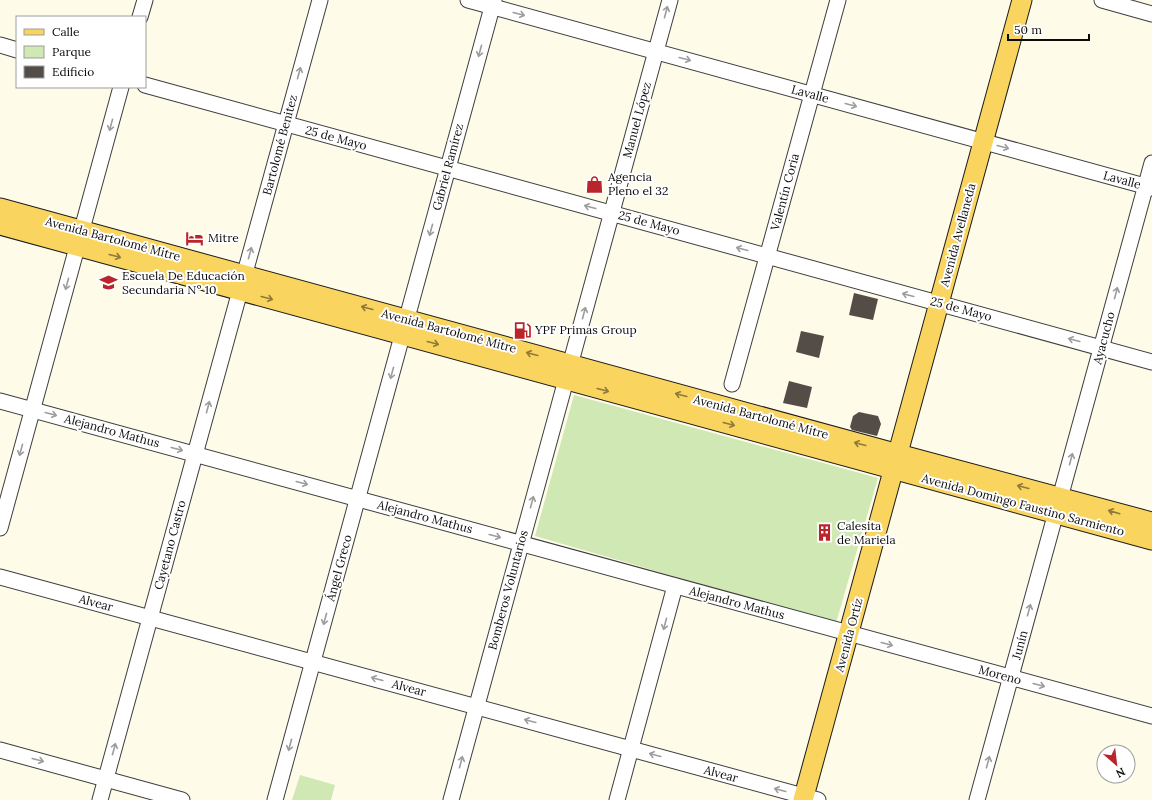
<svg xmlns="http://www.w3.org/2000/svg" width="1152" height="800" font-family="Lora,serif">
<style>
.park{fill:#cfe8b4}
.building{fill:#544c47}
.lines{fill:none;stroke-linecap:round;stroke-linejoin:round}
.minor-casing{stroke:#3e3e3e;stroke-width:17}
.major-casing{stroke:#1c1c1c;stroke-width:21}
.minor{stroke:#fff;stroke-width:15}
.major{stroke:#f9d45f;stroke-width:19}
.oneway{stroke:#9d9d9d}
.oneway2{stroke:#8e7a39}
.labels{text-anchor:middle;stroke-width:4;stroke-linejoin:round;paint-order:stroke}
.street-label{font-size:12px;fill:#0b0b0b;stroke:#fff}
.poi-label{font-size:12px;fill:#0b0b0b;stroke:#fff;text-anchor:start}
</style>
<rect width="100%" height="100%" fill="#fffbe9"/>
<g class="park">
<path d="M 574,395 L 878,478 L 836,623 L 535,536 Z"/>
<path d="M 300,775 L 335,785 L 331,800 L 292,800 Z"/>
</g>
<g class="building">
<path d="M 854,293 L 878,299 L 873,320 L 849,315 Z"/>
<path d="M 801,331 L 824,336 L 819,358 L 796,352 Z"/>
<path d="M 789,381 L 812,387 L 807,408 L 783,403 Z"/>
<path d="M 859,412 L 878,416 L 881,424 L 877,436 L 852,430 L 850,427 L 853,416 Z"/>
<circle cx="824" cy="532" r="6"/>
</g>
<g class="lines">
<defs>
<g id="minor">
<path d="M 468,0 L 1152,188"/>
<path d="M 1102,0 L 1152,14"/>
<path d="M 140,17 L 145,0"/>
<path d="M 0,45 L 17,50"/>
<path d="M 145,85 L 1152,362"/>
<path d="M 732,384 L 838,0"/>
<path d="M 0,401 L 1152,716"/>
<path d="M 0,528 L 121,87"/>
<path d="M 0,577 L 818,800"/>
<path d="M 0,750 L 182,800"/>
<path d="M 100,800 L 320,0"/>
<path d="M 275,800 L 494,0"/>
<path d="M 451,800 L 670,0"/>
<path d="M 617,800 L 675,586"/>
<path d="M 977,800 L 1152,163"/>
</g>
<g id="major">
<path d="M 0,208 L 898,454 L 1152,522"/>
<path d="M 0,225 L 1152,540"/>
<path d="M 803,800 L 1022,0"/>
</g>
</defs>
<use href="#minor" class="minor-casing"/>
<use href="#major" class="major-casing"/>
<use href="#minor" class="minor"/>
<use href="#major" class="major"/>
</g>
<defs><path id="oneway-shaft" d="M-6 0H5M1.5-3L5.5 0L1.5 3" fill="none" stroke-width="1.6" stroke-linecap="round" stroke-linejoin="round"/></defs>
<g class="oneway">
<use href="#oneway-shaft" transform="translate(666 12) rotate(-75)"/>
<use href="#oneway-shaft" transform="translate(519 14) rotate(15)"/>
<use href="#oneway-shaft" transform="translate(480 51) rotate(105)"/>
<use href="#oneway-shaft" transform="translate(685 59) rotate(15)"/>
<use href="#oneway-shaft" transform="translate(299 73) rotate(-75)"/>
<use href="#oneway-shaft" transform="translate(851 105) rotate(15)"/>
<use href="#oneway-shaft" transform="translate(111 125) rotate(105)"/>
<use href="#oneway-shaft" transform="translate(1003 147) rotate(15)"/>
<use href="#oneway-shaft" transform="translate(590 207) rotate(-165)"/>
<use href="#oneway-shaft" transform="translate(431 230) rotate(105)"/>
<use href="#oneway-shaft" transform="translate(742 249) rotate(-165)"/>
<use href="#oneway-shaft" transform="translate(250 253) rotate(-75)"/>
<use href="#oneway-shaft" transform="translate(67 284) rotate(105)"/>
<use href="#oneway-shaft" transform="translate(1116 293) rotate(-75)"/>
<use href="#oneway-shaft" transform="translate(908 295) rotate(-165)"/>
<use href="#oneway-shaft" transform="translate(584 313) rotate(-75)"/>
<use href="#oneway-shaft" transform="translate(1074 340) rotate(-165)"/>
<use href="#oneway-shaft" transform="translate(392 373) rotate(105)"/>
<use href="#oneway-shaft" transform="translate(208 407) rotate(-75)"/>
<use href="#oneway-shaft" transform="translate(51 414) rotate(15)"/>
<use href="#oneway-shaft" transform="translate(177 449) rotate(15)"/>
<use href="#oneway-shaft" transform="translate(21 450) rotate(105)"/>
<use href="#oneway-shaft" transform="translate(1071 459) rotate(-75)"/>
<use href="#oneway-shaft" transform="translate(302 483) rotate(15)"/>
<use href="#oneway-shaft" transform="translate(532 502) rotate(-75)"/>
<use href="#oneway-shaft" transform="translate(495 536) rotate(15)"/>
<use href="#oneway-shaft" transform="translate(1029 610) rotate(-75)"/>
<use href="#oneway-shaft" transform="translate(325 619) rotate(105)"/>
<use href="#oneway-shaft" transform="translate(665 624) rotate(105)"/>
<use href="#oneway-shaft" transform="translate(887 644) rotate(15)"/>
<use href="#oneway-shaft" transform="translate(377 679) rotate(-165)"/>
<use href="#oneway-shaft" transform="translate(1039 685) rotate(15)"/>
<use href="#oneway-shaft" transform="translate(530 721) rotate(-165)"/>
<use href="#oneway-shaft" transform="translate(290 745) rotate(105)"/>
<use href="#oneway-shaft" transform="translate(114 749) rotate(-75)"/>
<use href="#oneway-shaft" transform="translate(655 755) rotate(-165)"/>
<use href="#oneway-shaft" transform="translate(38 760) rotate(15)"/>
<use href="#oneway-shaft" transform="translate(461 762) rotate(-75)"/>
<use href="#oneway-shaft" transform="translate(988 762) rotate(-75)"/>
<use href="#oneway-shaft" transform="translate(780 790) rotate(-165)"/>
</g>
<g class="oneway2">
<use href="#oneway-shaft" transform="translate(115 256) rotate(15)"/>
<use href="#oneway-shaft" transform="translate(267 298) rotate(15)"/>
<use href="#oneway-shaft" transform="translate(367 308) rotate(-165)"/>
<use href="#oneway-shaft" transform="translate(433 343) rotate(15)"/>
<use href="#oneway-shaft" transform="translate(532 354) rotate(-165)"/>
<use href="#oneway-shaft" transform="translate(603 390) rotate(15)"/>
<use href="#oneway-shaft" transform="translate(681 395) rotate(-165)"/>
<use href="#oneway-shaft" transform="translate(729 424) rotate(15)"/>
<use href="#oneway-shaft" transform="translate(860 444) rotate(-165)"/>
<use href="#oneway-shaft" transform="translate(1023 487) rotate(-165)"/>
<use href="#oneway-shaft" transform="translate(1114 512) rotate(-164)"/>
</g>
<defs>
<symbol id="shop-bare" viewBox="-9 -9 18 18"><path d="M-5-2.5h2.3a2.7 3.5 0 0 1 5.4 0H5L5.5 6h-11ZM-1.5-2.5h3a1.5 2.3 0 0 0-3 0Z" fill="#ba242b" stroke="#fff" stroke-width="2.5" paint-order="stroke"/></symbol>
<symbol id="hotel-bare" viewBox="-9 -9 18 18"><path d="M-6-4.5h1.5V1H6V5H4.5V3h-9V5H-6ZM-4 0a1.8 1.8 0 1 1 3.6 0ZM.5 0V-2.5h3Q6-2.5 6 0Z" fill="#ba242b" stroke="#fff" stroke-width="2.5" paint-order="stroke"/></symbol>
<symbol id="school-bare" viewBox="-9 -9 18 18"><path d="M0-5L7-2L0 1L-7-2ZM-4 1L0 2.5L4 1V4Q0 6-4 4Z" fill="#ba242b" stroke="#fff" stroke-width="2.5" paint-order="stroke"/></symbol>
<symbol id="fuel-bare" viewBox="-9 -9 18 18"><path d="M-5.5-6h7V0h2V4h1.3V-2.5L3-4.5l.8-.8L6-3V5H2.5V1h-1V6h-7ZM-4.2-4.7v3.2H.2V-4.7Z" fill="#ba242b" stroke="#fff" stroke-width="2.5" paint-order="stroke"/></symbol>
<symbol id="building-bare" viewBox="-9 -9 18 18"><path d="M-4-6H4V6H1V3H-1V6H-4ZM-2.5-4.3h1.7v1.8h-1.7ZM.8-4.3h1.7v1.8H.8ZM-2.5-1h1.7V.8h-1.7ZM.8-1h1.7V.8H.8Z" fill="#ba242b" stroke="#fff" stroke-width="2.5" paint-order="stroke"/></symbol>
</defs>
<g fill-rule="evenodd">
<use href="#shop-bare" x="582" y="172" width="25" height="25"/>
<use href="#hotel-bare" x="182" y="226" width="25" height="25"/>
<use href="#school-bare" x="96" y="270" width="25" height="25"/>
<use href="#fuel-bare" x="510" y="318" width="25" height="25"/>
<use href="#building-bare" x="812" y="520" width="25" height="25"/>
</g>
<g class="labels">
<g class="street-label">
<text transform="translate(810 94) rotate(15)" y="4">Lavalle</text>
<text transform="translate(637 120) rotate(-75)" y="4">Manuel López</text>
<text transform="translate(336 138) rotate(15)" y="4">25 de Mayo</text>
<text transform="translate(280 145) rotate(-75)" y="4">Bartolomé Benitez</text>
<text transform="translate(448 167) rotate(-75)" y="4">Gabriel Ramírez</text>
<text transform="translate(1122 180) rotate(15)" y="4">Lavalle</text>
<text transform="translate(785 192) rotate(-75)" y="4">Valentín Coria</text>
<text transform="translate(649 223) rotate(15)" y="4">25 de Mayo</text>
<text transform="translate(958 235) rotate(-75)" y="4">Avenida Avellaneda</text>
<text transform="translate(113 239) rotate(15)" y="4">Avenida Bartolomé Mitre</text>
<text transform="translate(961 309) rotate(15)" y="4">25 de Mayo</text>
<text transform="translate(449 331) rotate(15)" y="4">Avenida Bartolomé Mitre</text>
<text transform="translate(1104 338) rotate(-75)" y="4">Ayacucho</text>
<text transform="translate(761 417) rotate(15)" y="4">Avenida Bartolomé Mitre</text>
<text transform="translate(112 431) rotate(15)" y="4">Alejandro Mathus</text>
<text transform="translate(1023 505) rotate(15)" y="4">Avenida Domingo Faustino Sarmiento</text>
<text transform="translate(425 517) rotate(15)" y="4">Alejandro Mathus</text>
<text transform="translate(170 545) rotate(-75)" y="4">Cayetano Castro</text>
<text transform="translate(339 568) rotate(-75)" y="4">Ángel Greco</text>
<text transform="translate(508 590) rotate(-75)" y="4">Bomberos Voluntarios</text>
<text transform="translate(96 603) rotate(15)" y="4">Alvear</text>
<text transform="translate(737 603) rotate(15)" y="4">Alejandro Mathus</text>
<text transform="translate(849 635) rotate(-75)" y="4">Avenida Ortíz</text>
<text transform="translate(1020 645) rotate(-75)" y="4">Junín</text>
<text transform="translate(1000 675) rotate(15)" y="4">Moreno</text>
<text transform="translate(409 688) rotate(15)" y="4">Alvear</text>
<text transform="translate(721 774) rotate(15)" y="4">Alvear</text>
</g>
<g class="poi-label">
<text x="608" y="181">Agencia<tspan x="608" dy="14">Pleno el 32</tspan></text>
<text x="208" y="242">Mitre</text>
<text x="122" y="280">Escuela De Educación<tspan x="122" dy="14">Secundaria Nº 10</tspan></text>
<text x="535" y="334">YPF Primas Group</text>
<text x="837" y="530">Calesita<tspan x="837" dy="14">de Mariela</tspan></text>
</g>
</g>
<rect x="16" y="16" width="130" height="72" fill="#ffffff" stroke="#9d9d9d"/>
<rect x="24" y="29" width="20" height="6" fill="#f9d45f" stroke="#9d9d9d"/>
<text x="52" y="36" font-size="12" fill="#0b0b0b">Calle</text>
<rect x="24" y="46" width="20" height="12" fill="#cfe8b4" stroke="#9d9d9d"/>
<text x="52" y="56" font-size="12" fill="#0b0b0b">Parque</text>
<rect x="24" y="66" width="20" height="12" fill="#544c47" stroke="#9d9d9d"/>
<text x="52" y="76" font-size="12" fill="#0b0b0b">Edificio</text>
<g transform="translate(1116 764) rotate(152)"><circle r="19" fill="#ffffff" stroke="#9d9d9d"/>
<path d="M0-3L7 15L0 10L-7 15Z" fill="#ba242b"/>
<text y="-6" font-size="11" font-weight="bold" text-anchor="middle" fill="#0b0b0b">N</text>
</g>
<path d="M1008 34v6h81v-6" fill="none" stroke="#0b0b0b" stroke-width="2"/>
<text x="1014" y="34" font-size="12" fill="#0b0b0b" stroke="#ffffff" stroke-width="3" paint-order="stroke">50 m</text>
</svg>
